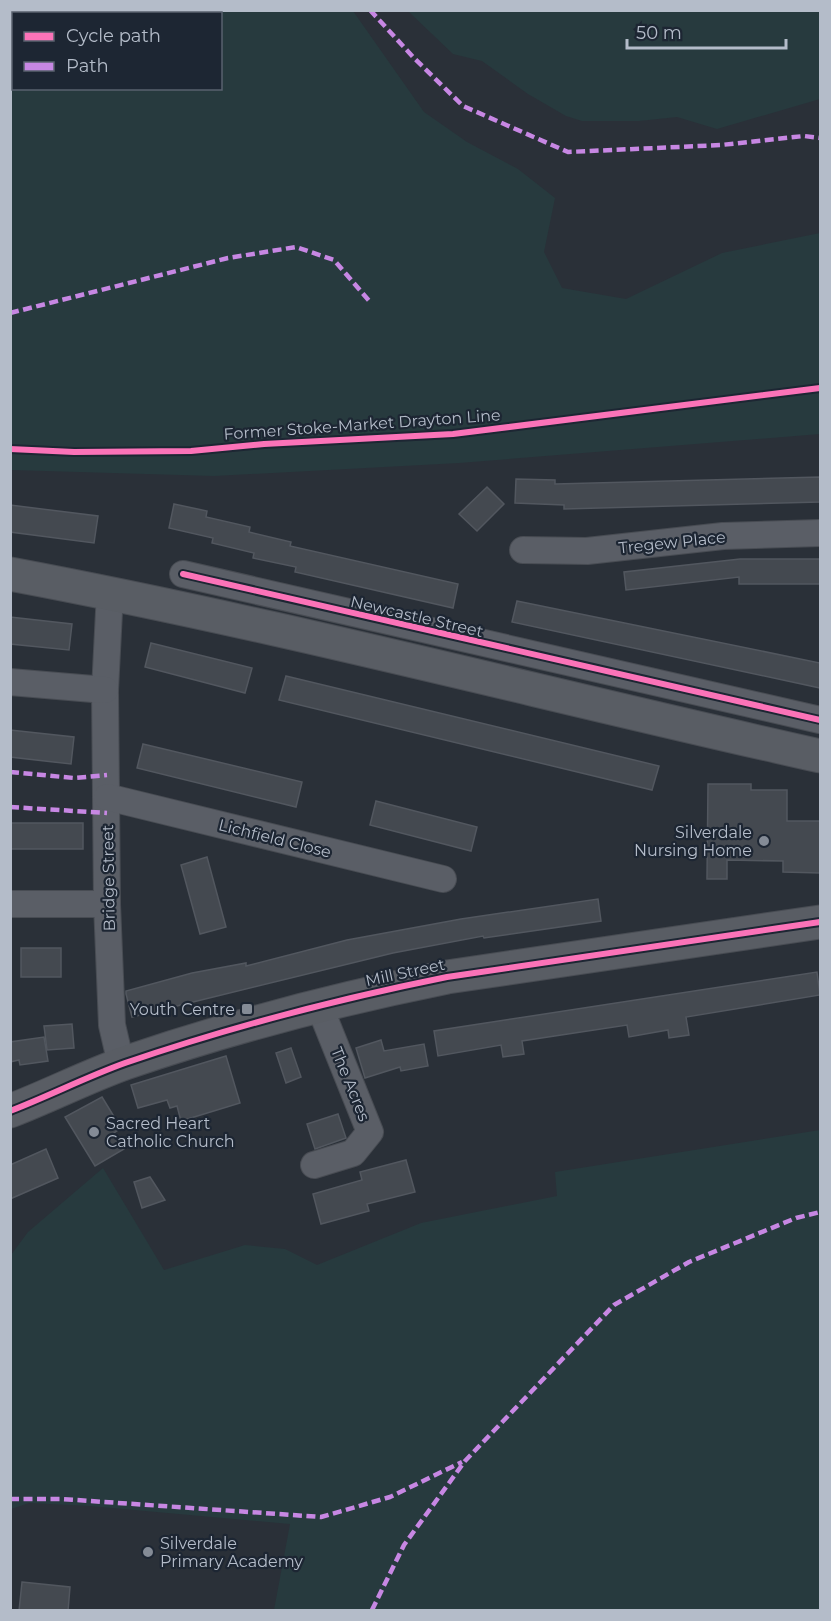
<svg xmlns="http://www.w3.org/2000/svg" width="831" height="1621" font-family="Montserrat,sans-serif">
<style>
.green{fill:#273a3e;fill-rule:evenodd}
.building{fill:#444950;stroke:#52575f;stroke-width:1.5}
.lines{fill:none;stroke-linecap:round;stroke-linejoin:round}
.street-casing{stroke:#484c53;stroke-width:28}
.secondary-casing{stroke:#484c53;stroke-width:35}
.street{stroke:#5a5e66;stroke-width:26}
.secondary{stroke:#595d64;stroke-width:33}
.quiet{stroke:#c787e3;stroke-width:4.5;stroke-dasharray:9 4.5;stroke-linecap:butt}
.cycleway-casing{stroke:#1d2633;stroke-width:10}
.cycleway{stroke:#fb73b8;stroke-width:6}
.poi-dot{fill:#848b96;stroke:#1d2633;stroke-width:2}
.labels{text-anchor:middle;stroke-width:4.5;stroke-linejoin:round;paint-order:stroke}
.street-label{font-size:16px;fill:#b4bcc9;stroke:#1d2633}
.poi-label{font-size:16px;fill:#b4bcc9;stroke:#1d2633;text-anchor:end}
</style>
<rect width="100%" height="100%" fill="#2a3038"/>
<g class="green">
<path d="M 11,10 L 353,11 L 424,112 L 467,142 L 518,169 L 555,198 L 544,252 L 562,288 L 626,299 L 722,253 L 820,233 L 820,434 L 459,463 L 214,476 L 11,470 ZM 14,14 L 220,14 L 220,88 L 14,88 Z"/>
<path d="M 408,11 L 820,11 L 820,99 L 717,129 L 677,117 L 639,121 L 582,121 L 566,116 L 528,94 L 482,61 L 453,54 Z"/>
<path d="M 820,1130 L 820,1610 L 274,1610 L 290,1524 L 90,1506 L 29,1503 L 11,1509 L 11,1255 L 28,1232 L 103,1168 L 164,1270 L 245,1245 L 285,1249 L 317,1265 L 421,1223 L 557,1196 L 555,1172 Z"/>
</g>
<g class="building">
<path d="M 820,477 L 820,502 L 564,509 L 564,505 L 515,503 L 516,479 L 555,480 L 555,484 Z"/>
<path d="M 487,487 L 504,504 L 477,531 L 459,514 Z"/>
<path d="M 174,504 L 207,511 L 206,517 L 250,527 L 249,532 L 291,542 L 290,546 L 458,584 L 453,608 L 295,572 L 296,567 L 253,558 L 254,553 L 212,543 L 213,538 L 169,528 Z"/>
<path d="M 10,505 L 98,516 L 94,543 L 10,532 Z"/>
<path d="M 740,559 L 820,559 L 820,584 L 739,584 L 739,577 L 626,590 L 624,572 Z"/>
<path d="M 517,601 L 820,663 L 820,688 L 512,622 Z"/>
<path d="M 10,617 L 72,624 L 69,650 L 10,644 Z"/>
<path d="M 151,643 L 252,668 L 245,693 L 145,667 Z"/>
<path d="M 286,676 L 659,766 L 652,790 L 279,700 Z"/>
<path d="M 10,730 L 74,737 L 71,764 L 10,757 Z"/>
<path d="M 143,744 L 302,782 L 296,807 L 137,768 Z"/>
<path d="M 708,784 L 751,784 L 751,790 L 787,790 L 787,821 L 820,821 L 820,873 L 783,872 L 783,861 L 727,860 L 727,879 L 707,879 Z"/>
<path d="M 376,801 L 477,827 L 471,851 L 370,825 Z"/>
<rect x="10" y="823" width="73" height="26"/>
<path d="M 207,857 L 226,927 L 200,934 L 181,865 Z"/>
<path d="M 598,899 L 601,921 L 484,938 L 483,936 L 393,953 L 132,1017 L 126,994 L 126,991 L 192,973 L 246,963 L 246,966 L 347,940 L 461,919 Z"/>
<rect x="21" y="948" width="40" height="29"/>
<path d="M 817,972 L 820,995 L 686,1017 L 689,1035 L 669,1038 L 668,1030 L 629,1037 L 627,1025 L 522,1041 L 524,1054 L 503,1057 L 501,1045 L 438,1056 L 434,1031 Z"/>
<path d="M 72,1024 L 74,1048 L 47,1050 L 44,1026 Z"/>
<path d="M 44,1037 L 48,1061 L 20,1065 L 19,1060 L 10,1062 L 10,1042 Z"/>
<path d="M 381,1040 L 384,1051 L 424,1044 L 428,1066 L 401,1071 L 400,1067 L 365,1078 L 356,1048 Z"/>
<path d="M 291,1048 L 301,1077 L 286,1083 L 276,1053 Z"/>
<path d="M 226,1056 L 240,1103 L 181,1121 L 177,1106 L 170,1108 L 167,1100 L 138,1108 L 131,1085 Z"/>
<path d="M 102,1097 L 121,1128 L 114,1133 L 124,1149 L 95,1166 L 65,1117 Z"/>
<path d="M 338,1114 L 346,1138 L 315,1149 L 307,1124 Z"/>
<path d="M 46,1149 L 58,1178 L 10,1199 L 10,1165 Z"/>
<path d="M 406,1160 L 415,1192 L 367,1204 L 369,1211 L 321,1224 L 313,1194 L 362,1180 L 360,1172 Z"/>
<path d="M 150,1177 L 165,1200 L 142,1208 L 134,1182 Z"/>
<path d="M 22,1582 L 70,1587 L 68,1611 L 19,1611 Z"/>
</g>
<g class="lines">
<defs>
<g id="street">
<path d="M 523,550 L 587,551 L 723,536 L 820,533"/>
<path d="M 183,574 L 820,720"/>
<path d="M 110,592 L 105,690 L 107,904 L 112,1025 L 121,1064"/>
<path d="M 10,682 L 105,690"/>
<path d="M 107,797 L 443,879"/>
<path d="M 10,904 L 107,904"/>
<path d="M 314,1165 L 353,1153 L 370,1132 L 319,1005"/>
</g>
<g id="secondary">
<path d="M 10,574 C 283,625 550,696 820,756"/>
<path d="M 10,1111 C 49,1096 86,1077 125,1063 C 230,1027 338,999 447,977 L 820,922"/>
</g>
</defs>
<use href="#street" class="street-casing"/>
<use href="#secondary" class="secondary-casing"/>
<use href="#street" class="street"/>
<use href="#secondary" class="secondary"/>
<g class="quiet">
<path d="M 370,10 L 414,58 L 463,106 L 568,152 L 721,145 L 804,136 L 820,138"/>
<path d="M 10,313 L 228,258 L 296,247 L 334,260 L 371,303"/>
<path d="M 10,772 L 74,778 L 107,775"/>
<path d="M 10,807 L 107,813"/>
<path d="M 10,1499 L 62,1499 L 321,1517 L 390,1497 L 462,1462"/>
<path d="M 372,1610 L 404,1545 L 465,1461 L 614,1305 L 689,1262 L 796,1218 L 820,1212"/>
</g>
<defs>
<g id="cycleway">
<path d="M 10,449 L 74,452 L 191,451 L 264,444 L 453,434 L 820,388"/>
<path d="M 183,574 L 820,720"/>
<path d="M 10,1111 C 49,1096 86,1077 125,1063 C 230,1027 338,999 447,977 L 820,922"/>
</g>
</defs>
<use href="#cycleway" class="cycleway-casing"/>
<use href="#cycleway" class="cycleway"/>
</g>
<g class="poi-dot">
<circle cx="764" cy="841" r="6"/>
<rect x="241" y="1003" width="12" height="12" rx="3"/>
<circle cx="94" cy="1132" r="6"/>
<circle cx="148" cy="1552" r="6"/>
</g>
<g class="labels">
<g class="street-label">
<text transform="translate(362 424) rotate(-4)" y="6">Former Stoke-Market Drayton Line</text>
<text transform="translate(672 542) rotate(-6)" y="6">Tregew Place</text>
<text transform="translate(417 616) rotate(13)" y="6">Newcastle Street</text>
<text transform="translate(275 838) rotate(14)" y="6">Lichfield Close</text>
<text transform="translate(108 878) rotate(-91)" y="6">Bridge Street</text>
<text transform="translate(405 972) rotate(-12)" y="6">Mill Street</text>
<text transform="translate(351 1084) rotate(68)" y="6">The Acres</text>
</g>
<g class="poi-label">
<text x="752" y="838">Silverdale<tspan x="752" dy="18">Nursing Home</tspan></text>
<text x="235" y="1015">Youth Centre</text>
<text x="106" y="1129" text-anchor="start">Sacred Heart<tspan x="106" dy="18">Catholic Church</tspan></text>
<text x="160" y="1549" text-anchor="start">Silverdale<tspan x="160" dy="18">Primary Academy</tspan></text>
</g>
</g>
<rect width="831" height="1621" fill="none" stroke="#b4bcc9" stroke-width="24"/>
<rect x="12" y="12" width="210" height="78" fill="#1d2633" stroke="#59626f" stroke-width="1.5"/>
<rect x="24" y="32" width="30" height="9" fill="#fb73b8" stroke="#59626f" stroke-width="1.5"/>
<text x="66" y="42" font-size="18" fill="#b4bcc9">Cycle path</text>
<rect x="24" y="62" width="30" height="9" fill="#c787e3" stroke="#59626f" stroke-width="1.5"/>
<text x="66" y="72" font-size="18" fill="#b4bcc9">Path</text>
<path d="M627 39v9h159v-9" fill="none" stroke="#b4bcc9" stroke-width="3"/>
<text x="636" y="39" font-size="18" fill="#b4bcc9" stroke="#1d2633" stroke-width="4.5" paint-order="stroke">50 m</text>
</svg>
